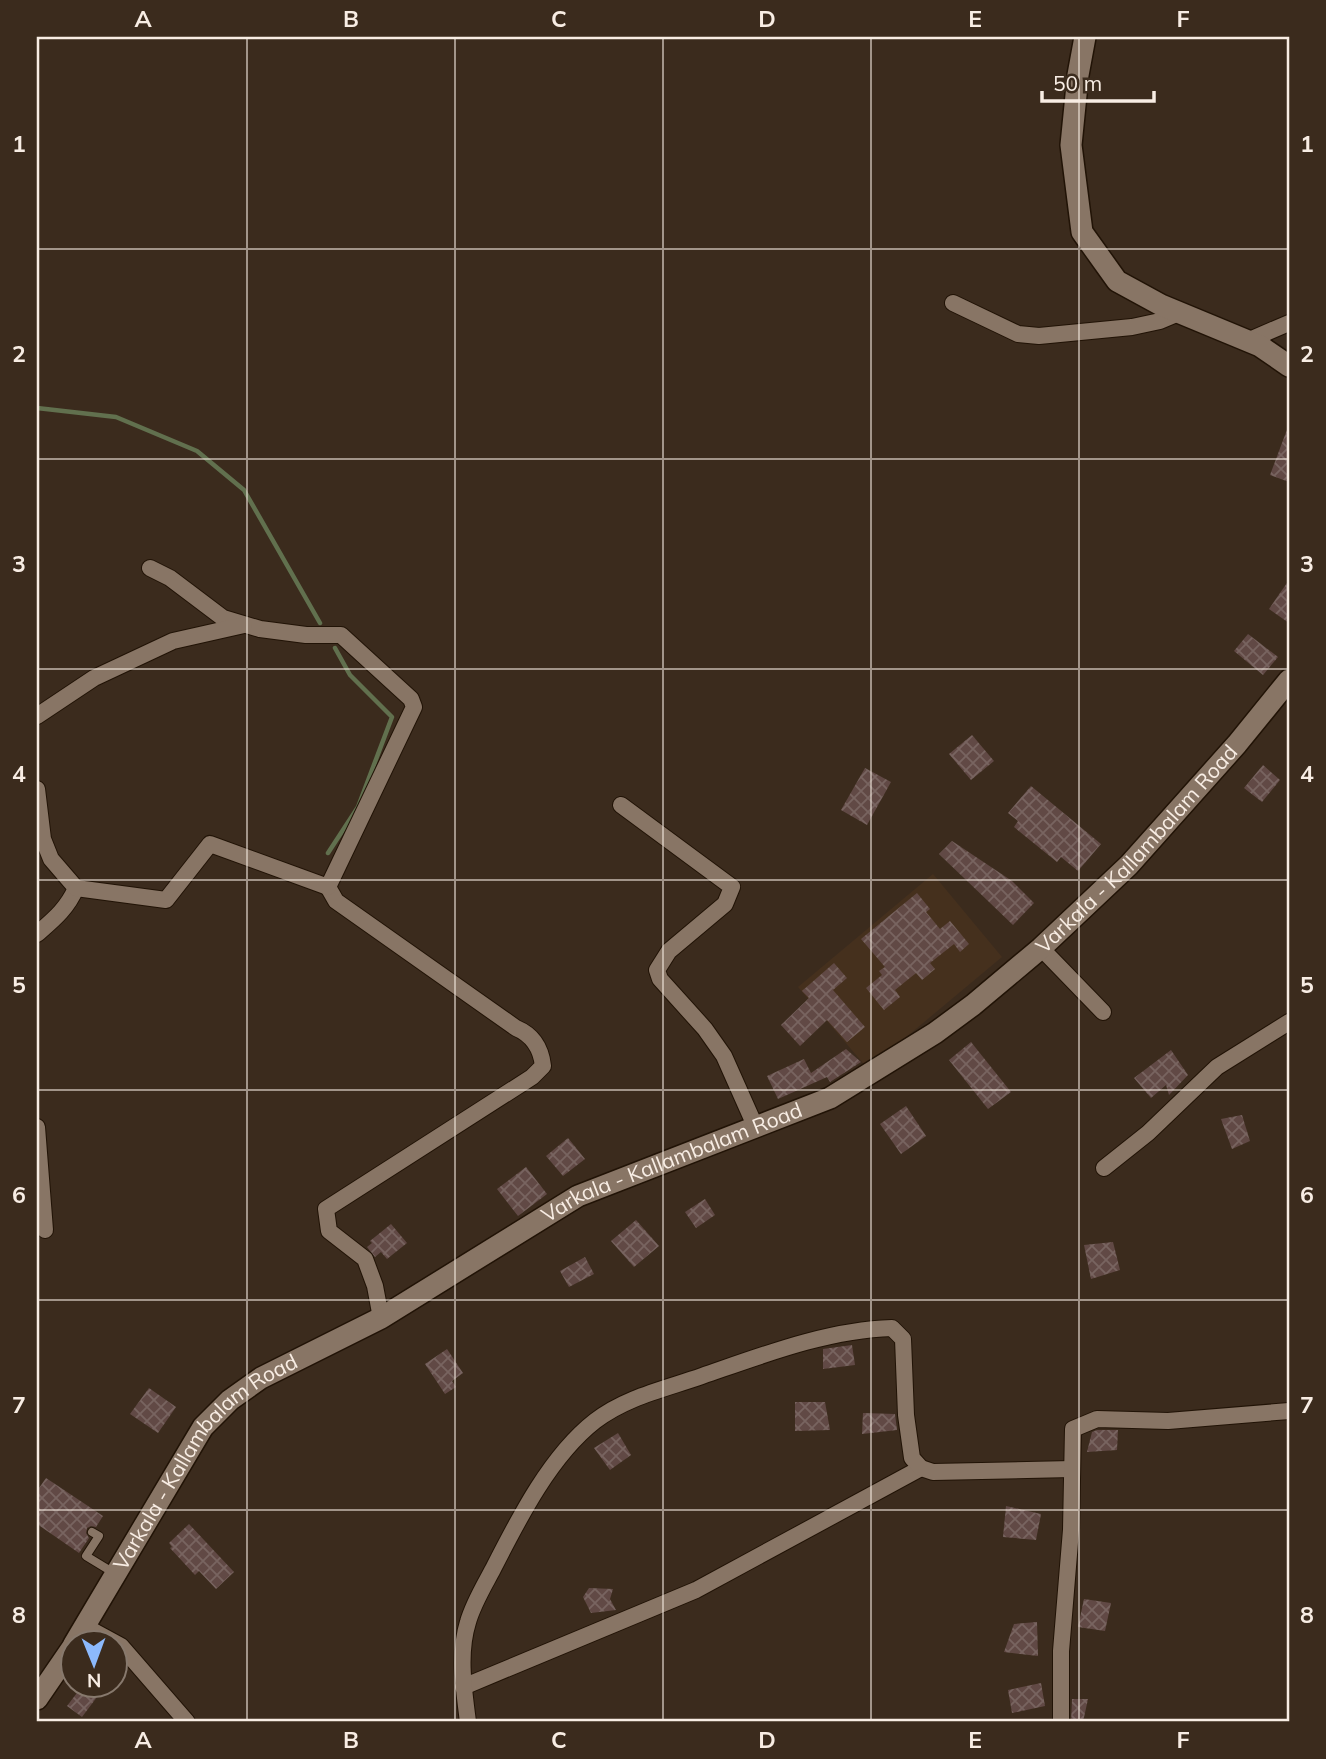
<svg xmlns="http://www.w3.org/2000/svg" width="1326" height="1759" font-family="Mulish,sans-serif">
<style>
.built{fill:#45301d}
.lines{fill:none;stroke-linecap:round;stroke-linejoin:round}
.stream{stroke:#61704e;stroke-width:4.5}
.building{fill:url(#building-cross-hatch)}
.service-casing{stroke:#211306;stroke-width:10}
.minor-casing{stroke:#211306;stroke-width:18}
.secondary-casing{stroke:#211306;stroke-width:24}
.service{stroke:#887565;stroke-width:8}
.minor{stroke:#887565;stroke-width:16}
.secondary{stroke:#887565;stroke-width:21}
.grid{fill:none;stroke:#f8ede4;stroke-width:2;stroke-opacity:0.55}
.labels{text-anchor:middle;stroke-width:5;stroke-linejoin:round;paint-order:stroke}
.street-label{font-size:21px;fill:#f8ede4;stroke:#3b2b1d}
.neatline{fill:none;stroke:#f8ede4;stroke-width:2.5}
.grid-label{font-size:23px;text-anchor:middle;font-weight:bold;fill:#f8ede4}
</style>
<defs>
<pattern id="building-cross-hatch" width="8" height="8" patternUnits="userSpaceOnUse" patternTransform="scale(1.75)"><rect width="8" height="8" fill="#614945"/><path d="M0 0l8 8M0 8l8-8" fill="none" stroke="#786460"/></pattern>
</defs>
<rect width="100%" height="100%" fill="#3b2b1d"/>
<path class="built" d="M 933,874 L 1002,957 L 868,1069 L 798,987 Z"/>
<g class="lines">
<g class="stream">
<path d="M 37,408 L 116,417 L 197,451 L 244,490 L 320,623"/>
<path d="M 328,853 L 358,807 L 392,717 L 350,675 L 335,648"/>
</g>
</g>
<g class="building">
<path d="M 1288,427 L 1289,427 L 1289,482 L 1270,475 Z"/>
<path d="M 1289,580 L 1289,623 L 1269,609 Z"/>
<path d="M 1248,634 L 1278,657 L 1263,675 L 1234,651 Z"/>
<path d="M 972,735 L 994,761 L 971,780 L 949,754 Z"/>
<path d="M 1263,765 L 1280,780 L 1262,802 L 1244,788 Z"/>
<path d="M 865,768 L 891,782 L 867,825 L 841,810 Z"/>
<path d="M 1031,786 L 1101,844 L 1078,871 L 1061,857 L 1057,862 L 1014,827 L 1018,821 L 1008,813 Z"/>
<path d="M 952,841 L 1012,881 L 1034,903 L 1013,925 L 939,854 Z"/>
<path d="M 917,893 L 930,909 L 926,912 L 940,929 L 950,921 L 969,944 L 960,952 L 954,944 L 930,963 L 935,969 L 922,980 L 916,973 L 895,990 L 900,997 L 884,1010 L 866,988 L 882,975 L 879,971 L 885,967 L 861,939 Z"/>
<path d="M 834,963 L 847,978 L 833,990 L 865,1027 L 847,1042 L 827,1020 L 800,1046 L 781,1025 L 809,998 L 802,991 Z"/>
<path d="M 971,1042 L 1011,1092 L 988,1109 L 949,1060 Z"/>
<path d="M 846,1049 L 861,1062 L 830,1082 L 827,1077 L 778,1099 L 767,1076 L 804,1059 L 811,1073 Z"/>
<path d="M 1171,1050 L 1188,1075 L 1169,1095 L 1166,1085 L 1151,1098 L 1134,1078 Z"/>
<path d="M 906,1106 L 926,1136 L 901,1154 L 880,1124 Z"/>
<path d="M 1242,1115 L 1250,1141 L 1232,1149 L 1221,1119 Z"/>
<path d="M 568,1138 L 585,1159 L 563,1176 L 546,1156 Z"/>
<path d="M 526,1167 L 547,1194 L 518,1216 L 497,1189 Z"/>
<path d="M 705,1199 L 715,1215 L 696,1228 L 685,1212 Z"/>
<path d="M 636,1220 L 659,1246 L 634,1267 L 611,1241 Z"/>
<path d="M 391,1224 L 407,1243 L 387,1259 L 381,1252 L 375,1257 L 367,1247 L 372,1243 L 370,1241 Z"/>
<path d="M 1113,1242 L 1120,1270 L 1091,1279 L 1084,1245 Z"/>
<path d="M 585,1257 L 594,1274 L 569,1287 L 560,1271 Z"/>
<path d="M 852,1345 L 855,1365 L 823,1369 L 823,1349 Z"/>
<path d="M 447,1349 L 463,1373 L 452,1381 L 456,1387 L 445,1394 L 425,1364 Z"/>
<path d="M 149,1388 L 176,1407 L 158,1433 L 130,1414 Z"/>
<path d="M 795,1402 L 825,1402 L 830,1430 L 795,1431 Z"/>
<path d="M 863,1413 L 895,1414 L 897,1430 L 862,1434 Z"/>
<path d="M 1097,1430 L 1118,1430 L 1117,1450 L 1087,1452 L 1092,1432 Z"/>
<path d="M 618,1433 L 631,1455 L 610,1470 L 594,1448 Z"/>
<path d="M 46,1478 L 103,1516 L 96,1527 L 91,1526 L 87,1528 L 86,1533 L 89,1538 L 79,1553 L 37,1524 L 37,1491 Z"/>
<path d="M 1006,1506 L 1041,1514 L 1036,1540 L 1003,1537 Z"/>
<path d="M 189,1524 L 234,1572 L 216,1589 L 199,1571 L 195,1575 L 170,1548 L 172,1547 L 169,1543 Z"/>
<path d="M 589,1588 L 613,1589 L 610,1599 L 616,1610 L 591,1613 L 583,1597 Z"/>
<path d="M 1084,1599 L 1111,1603 L 1105,1631 L 1078,1627 Z"/>
<path d="M 1037,1622 L 1038,1656 L 1004,1652 L 1014,1624 Z"/>
<path d="M 1041,1683 L 1045,1706 L 1012,1713 L 1008,1690 Z"/>
<path d="M 83,1685 L 106,1685 L 82,1717 L 67,1706 Z"/>
<path d="M 1072,1699 L 1088,1699 L 1083,1722 L 1071,1722 Z"/>
</g>
<g class="lines">
<defs>
<path id="service" d="M 92,1532 L 99,1536 L 86,1556 L 114,1573"/>
<g id="minor">
<path d="M 953,303 L 1018,334 L 1039,336 L 1132,327 L 1160,321 L 1179,313"/>
<path d="M 1247,341 L 1289,323"/>
<path d="M 150,568 L 170,578 L 223,618 L 260,629 L 306,635 L 341,635 L 411,699 L 414,707 L 328,887 L 336,901 L 516,1028 C 533,1035 541,1048 543,1066 L 532,1077 L 326,1209 L 329,1231 L 365,1259 L 375,1286 L 381,1318"/>
<path d="M 37,716 L 94,678 L 173,641 L 244,625"/>
<path d="M 37,789 L 43,839 L 51,859 L 76,888 C 67,909 53,920 37,934"/>
<path d="M 621,805 L 732,887 L 725,904 L 669,951 L 657,970 L 660,979 L 705,1029 L 724,1056 L 756,1128"/>
<path d="M 76,888 L 166,900 L 210,844 L 328,887"/>
<path d="M 1041,948 L 1103,1012"/>
<path d="M 37,1127 L 45,1230"/>
<path d="M 1104,1168 L 1148,1133 L 1217,1067 L 1289,1022"/>
<path d="M 86,1627 L 121,1646 L 187,1722"/>
<path d="M 463,1687 L 696,1590 L 921,1468"/>
<path d="M 468,1722 C 464,1690 458,1654 468,1622 C 473,1604 484,1586 493,1569 C 518,1520 550,1456 595,1421 C 626,1397 665,1389 702,1376 C 763,1355 827,1330 892,1328 L 903,1339 L 906,1415 L 912,1458 L 921,1468 L 933,1472 L 1072,1469"/>
<path d="M 1061,1722 L 1061,1651 L 1071,1530 L 1073,1429 L 1097,1419 L 1168,1421 L 1289,1411"/>
</g>
<g id="secondary">
<path d="M 1085,37 L 1078,75 L 1071,145 L 1082,232 L 1117,281 L 1161,305 L 1260,346 L 1289,366"/>
<path id="s1" d="M 74,1644 L 203,1427 L 230,1400 L 261,1378 L 381,1318 L 578,1196 L 830,1098 L 935,1033 L 973,1005 L 1041,948 L 1129,865 L 1237,744 L 1289,680"/>
<path d="M 37,1699 L 74,1645"/>
</g>
</defs>
<use href="#service" class="service-casing"/>
<use href="#minor" class="minor-casing"/>
<use href="#secondary" class="secondary-casing"/>
<use href="#service" class="service"/>
<use href="#minor" class="minor"/>
<use href="#secondary" class="secondary"/>
</g>
<path class="grid" d="M 247,37 L 247,1722M 455,37 L 455,1722M 663,37 L 663,1722M 871,37 L 871,1722M 1079,37 L 1079,1722M 37,249 L 1289,249M 37,459 L 1289,459M 37,669 L 1289,669M 37,880 L 1289,880M 37,1090 L 1289,1090M 37,1300 L 1289,1300M 37,1510 L 1289,1510"/>
<g class="labels">
<g class="street-label">
<text dy="7" stroke="none"><textPath href="#s1" startOffset="1362">Varkala - Kallambalam Road</textPath></text>
<text dy="7" stroke="none"><textPath href="#s1" startOffset="794">Varkala - Kallambalam Road</textPath></text>
<text dy="7" stroke="none"><textPath href="#s1" startOffset="228">Varkala - Kallambalam Road</textPath></text>
</g>
</g>
<rect width="1326" height="1759" fill="none" stroke="#3b2b1d" stroke-width="77"/>
<g transform="translate(94 1664) rotate(179)"><circle r="33" fill="#3b2b1d" stroke="#87796d" stroke-width="2"/>
<path d="M0-5L12 26L0 18L-12 26Z" fill="#8cb9fc"/>
<text y="-10" font-size="19" font-weight="bold" text-anchor="middle" fill="#f8ede4">N</text>
</g>
<path d="M1042 91v10h112v-10" fill="none" stroke="#f8ede4" stroke-width="3.5"/>
<text x="1053" y="91" font-size="21" fill="#f8ede4" stroke="#3b2b1d" stroke-width="5" paint-order="stroke">50 m</text>
<rect x="38" y="38" width="1250" height="1682" class="neatline"/>
<g class="grid-label">
<text x="143" y="27">A</text>
<text x="351" y="27">B</text>
<text x="559" y="27">C</text>
<text x="767" y="27">D</text>
<text x="975" y="27">E</text>
<text x="1183" y="27">F</text>
<text x="19" y="152">1</text>
<text x="1307" y="152">1</text>
<text x="19" y="362">2</text>
<text x="1307" y="362">2</text>
<text x="19" y="572">3</text>
<text x="1307" y="572">3</text>
<text x="19" y="782">4</text>
<text x="1307" y="782">4</text>
<text x="19" y="993">5</text>
<text x="1307" y="993">5</text>
<text x="19" y="1203">6</text>
<text x="1307" y="1203">6</text>
<text x="19" y="1413">7</text>
<text x="1307" y="1413">7</text>
<text x="19" y="1623">8</text>
<text x="1307" y="1623">8</text>
<text x="143" y="1748">A</text>
<text x="351" y="1748">B</text>
<text x="559" y="1748">C</text>
<text x="767" y="1748">D</text>
<text x="975" y="1748">E</text>
<text x="1183" y="1748">F</text>
</g>
</svg>
